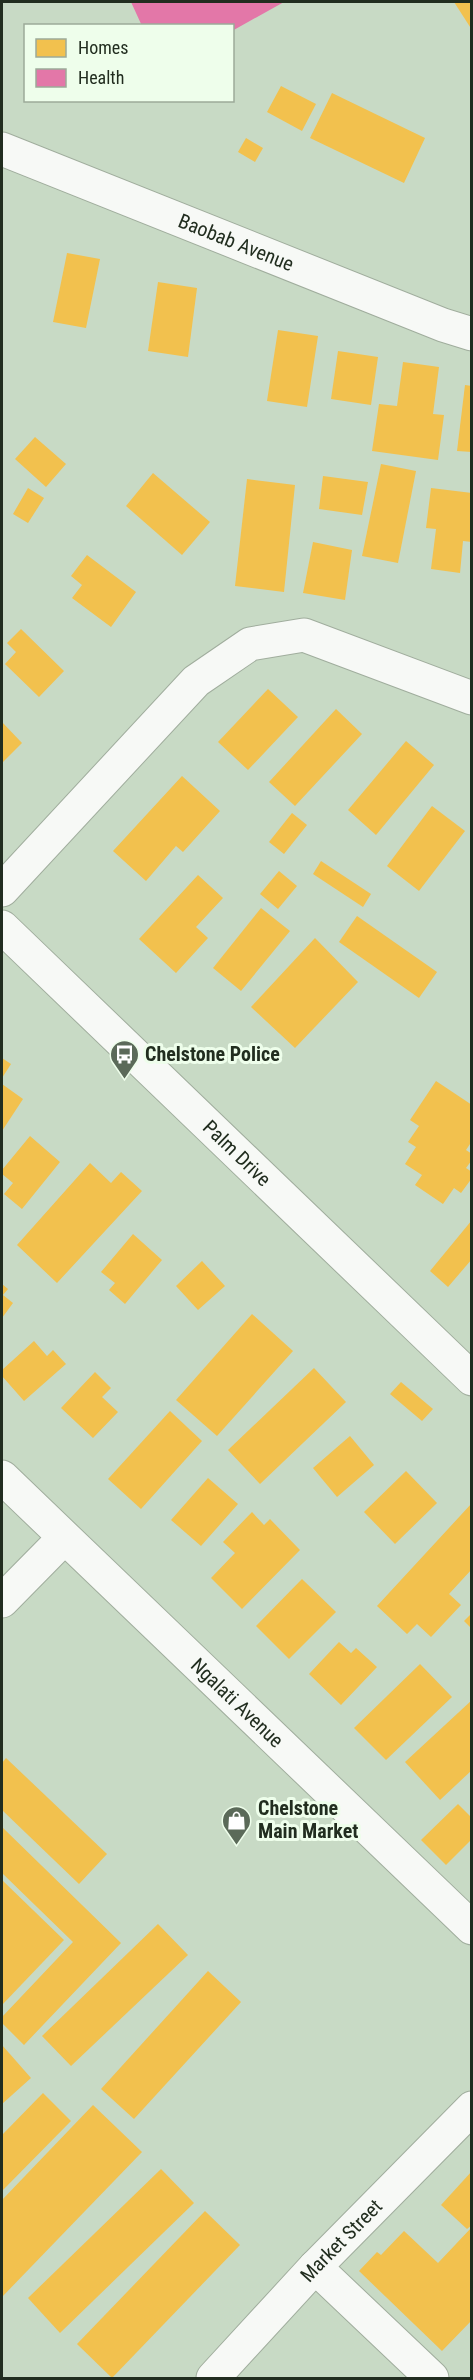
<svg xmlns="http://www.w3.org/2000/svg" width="473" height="2380" font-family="'Roboto Condensed',sans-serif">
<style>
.homes{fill:#f2c14e}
.health{fill:#e377a8}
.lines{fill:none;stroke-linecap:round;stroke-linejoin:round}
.minor-casing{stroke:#a0ad9d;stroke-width:35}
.tertiary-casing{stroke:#a0ad9d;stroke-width:35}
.minor{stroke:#f7f9f6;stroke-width:33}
.tertiary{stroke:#f7f9f6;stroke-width:33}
.labels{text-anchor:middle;stroke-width:6;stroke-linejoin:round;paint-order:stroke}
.street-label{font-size:20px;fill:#212d1f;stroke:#eefeeb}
.poi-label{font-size:20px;font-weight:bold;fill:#212d1f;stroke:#eefeeb;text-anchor:start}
</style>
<rect width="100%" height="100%" fill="#c8dac5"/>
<g class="homes">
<path d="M 454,2 L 472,2 L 472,30 Z"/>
<path d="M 281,86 L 316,104 L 302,131 L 267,112 Z"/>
<path d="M 332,93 L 425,138 L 404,183 L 310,138 Z"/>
<path d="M 246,138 L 263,148 L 255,162 L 238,152 Z"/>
<path d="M 67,253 L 100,259 L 86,328 L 53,322 Z"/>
<path d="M 158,282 L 197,288 L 188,357 L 148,351 Z"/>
<path d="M 278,330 L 318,336 L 307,407 L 267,401 Z"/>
<path d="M 338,351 L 378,357 L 371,405 L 331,399 Z"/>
<path d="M 403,362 L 439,367 L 433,414 L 444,415 L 438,460 L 372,451 L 379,404 L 397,406 Z"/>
<path d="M 465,385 L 472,386 L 472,452 L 457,451 Z"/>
<path d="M 35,437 L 66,464 L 46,487 L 15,459 Z"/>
<path d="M 381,464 L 416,471 L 398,563 L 362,556 Z"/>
<path d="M 153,473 L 210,522 L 182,555 L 126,506 Z"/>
<path d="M 323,476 L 368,482 L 362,515 L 319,509 Z"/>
<path d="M 247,479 L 295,485 L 284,592 L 235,586 Z"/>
<path d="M 28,488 L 44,498 L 28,523 L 13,514 Z"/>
<path d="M 431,488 L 472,493 L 472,542 L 463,541 L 460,573 L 431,569 L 436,529 L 426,528 Z"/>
<path d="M 313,542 L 352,550 L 345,600 L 303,593 Z"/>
<path d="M 87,555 L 136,592 L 111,627 L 72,598 L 82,585 L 71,576 Z"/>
<path d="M 21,629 L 64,671 L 39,697 L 5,664 L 16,652 L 7,643 Z"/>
<path d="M 268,689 L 298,717 L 248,770 L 218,742 Z"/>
<path d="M 336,709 L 362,734 L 295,806 L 269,782 Z"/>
<path d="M 2,722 L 22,743 L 2,763 Z"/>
<path d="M 406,741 L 434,765 L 376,835 L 348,810 Z"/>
<path d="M 182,776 L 220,811 L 183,852 L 176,846 L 146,881 L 113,851 Z"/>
<path d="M 432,806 L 465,831 L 419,891 L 387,866 Z"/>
<path d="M 292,813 L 307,825 L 284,854 L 269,842 Z"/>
<path d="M 321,861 L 371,894 L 363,907 L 313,874 Z"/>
<path d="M 279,871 L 297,886 L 278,909 L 260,894 Z"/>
<path d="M 198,875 L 223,898 L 196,927 L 208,938 L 176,973 L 139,939 Z"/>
<path d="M 261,908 L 290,931 L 241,991 L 213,968 Z"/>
<path d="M 357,916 L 437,972 L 419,998 L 339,942 Z"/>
<path d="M 315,938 L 358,982 L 295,1048 L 251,1007 Z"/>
<path d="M 2,1058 L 11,1064 L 2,1078 Z"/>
<path d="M 436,1081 L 472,1105 L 472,1141 L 466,1150 L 472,1154 L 472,1160 L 466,1168 L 472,1172 L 472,1178 L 461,1193 L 454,1188 L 443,1204 L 415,1185 L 422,1175 L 405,1164 L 416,1147 L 408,1142 L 419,1126 L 410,1120 Z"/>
<path d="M 2,1084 L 23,1099 L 2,1131 Z"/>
<path d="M 30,1136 L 60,1162 L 22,1209 L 4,1194 L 13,1183 L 2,1174 L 2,1170 Z"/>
<path d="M 90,1163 L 111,1183 L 121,1172 L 142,1191 L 57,1283 L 17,1245 Z"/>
<path d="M 472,1220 L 472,1259 L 448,1287 L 430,1271 Z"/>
<path d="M 133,1234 L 162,1260 L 125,1304 L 109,1290 L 115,1283 L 101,1272 Z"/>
<path d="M 202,1261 L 225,1286 L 198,1310 L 176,1286 Z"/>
<path d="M 2,1284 L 8,1289 L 3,1295 L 13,1303 L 2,1318 Z"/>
<path d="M 252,1314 L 293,1351 L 217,1436 L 176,1400 Z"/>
<path d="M 34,1341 L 47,1356 L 53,1350 L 66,1364 L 24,1401 L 2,1376 L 2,1370 Z"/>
<path d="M 314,1368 L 346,1402 L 260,1484 L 228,1450 Z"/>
<path d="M 95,1372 L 111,1388 L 102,1397 L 118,1412 L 93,1438 L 61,1408 Z"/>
<path d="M 401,1382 L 433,1409 L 422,1421 L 390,1394 Z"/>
<path d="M 170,1411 L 202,1441 L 141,1509 L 108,1479 Z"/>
<path d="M 350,1436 L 374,1465 L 337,1497 L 313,1468 Z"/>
<path d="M 406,1471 L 437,1503 L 395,1544 L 364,1512 Z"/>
<path d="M 208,1478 L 238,1504 L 201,1546 L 171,1520 Z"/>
<path d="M 472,1503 L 472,1569 L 449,1594 L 461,1605 L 431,1637 L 417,1624 L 407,1634 L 377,1606 Z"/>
<path d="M 252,1512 L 264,1525 L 270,1519 L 300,1550 L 242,1609 L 211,1578 L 235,1553 L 223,1542 Z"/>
<path d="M 302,1579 L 336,1612 L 289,1659 L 256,1626 Z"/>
<path d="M 472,1613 L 472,1629 L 464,1621 Z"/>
<path d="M 339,1642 L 351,1653 L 356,1648 L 377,1667 L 341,1705 L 309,1674 Z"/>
<path d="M 420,1664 L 452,1697 L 386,1760 L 354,1728 Z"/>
<path d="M 472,1700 L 472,1770 L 440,1800 L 405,1762 Z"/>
<path d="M 6,1758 L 107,1854 L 79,1884 L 2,1810 L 2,1763 Z"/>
<path d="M 458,1804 L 472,1818 L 472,1839 L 446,1865 L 421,1840 Z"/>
<path d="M 2,1827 L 121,1943 L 24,2045 L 2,2023 L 2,2017 L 73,1942 L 2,1873 Z"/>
<path d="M 2,1880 L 64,1940 L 2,2005 Z"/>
<path d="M 158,1924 L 188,1955 L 71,2066 L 42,2036 Z"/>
<path d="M 208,1971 L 241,2002 L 134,2119 L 101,2089 Z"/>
<path d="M 2,2045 L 31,2078 L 2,2104 Z"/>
<path d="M 43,2093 L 71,2121 L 2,2191 L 2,2135 Z"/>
<path d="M 93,2105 L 142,2152 L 2,2297 L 2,2200 Z"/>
<path d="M 161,2169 L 194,2203 L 60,2333 L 28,2298 Z"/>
<path d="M 472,2171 L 472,2225 L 467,2229 L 441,2205 Z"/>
<path d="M 205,2211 L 240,2245 L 112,2378 L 77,2344 Z"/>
<path d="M 472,2227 L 472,2320 L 442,2351 L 359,2271 L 377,2252 L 381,2255 L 404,2231 L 438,2263 Z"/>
</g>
<path class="health" d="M 131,2 L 284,2 L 232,31 L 232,26 L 142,26 Z"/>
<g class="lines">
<defs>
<g id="minor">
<path id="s1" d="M 2,149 L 443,325 L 472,334"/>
<path d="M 2,890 L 196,681 L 250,644 L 304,635 L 472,698"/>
<path id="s2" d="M 2,1477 L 472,1928"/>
<path d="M 2,1601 L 64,1538"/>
<path d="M 315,2267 L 432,2378"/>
</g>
<g id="tertiary">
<path id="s3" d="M 2,927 L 472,1379"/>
<path id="s4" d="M 213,2378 L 315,2267 L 472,2108"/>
</g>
</defs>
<use href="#minor" class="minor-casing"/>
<use href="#tertiary" class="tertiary-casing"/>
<use href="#minor" class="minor"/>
<use href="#tertiary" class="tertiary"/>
</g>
<defs>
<symbol id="bus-pin" viewBox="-11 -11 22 30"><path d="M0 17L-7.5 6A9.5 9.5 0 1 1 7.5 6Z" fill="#5b6a59" stroke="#eefeeb"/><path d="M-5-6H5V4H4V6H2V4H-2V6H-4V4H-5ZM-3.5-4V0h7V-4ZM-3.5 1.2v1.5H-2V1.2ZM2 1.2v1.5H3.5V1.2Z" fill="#fff"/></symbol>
<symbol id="shop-pin" viewBox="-11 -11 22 30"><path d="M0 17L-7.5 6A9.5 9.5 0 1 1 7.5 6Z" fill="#5b6a59" stroke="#eefeeb"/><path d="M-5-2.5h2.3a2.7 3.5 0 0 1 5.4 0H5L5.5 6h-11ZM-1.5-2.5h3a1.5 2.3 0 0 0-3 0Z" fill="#fff"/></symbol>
</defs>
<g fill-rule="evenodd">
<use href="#bus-pin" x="108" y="1038" width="33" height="45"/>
<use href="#shop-pin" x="220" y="1804" width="33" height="45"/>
</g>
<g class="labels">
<g class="street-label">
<text dy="7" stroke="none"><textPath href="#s1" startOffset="252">Baobab Avenue</textPath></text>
<text dy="7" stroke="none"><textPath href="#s3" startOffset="326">Palm Drive</textPath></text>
<text dy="7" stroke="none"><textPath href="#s2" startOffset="326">Ngalati Avenue</textPath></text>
<text dy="7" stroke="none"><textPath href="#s4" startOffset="188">Market Street</textPath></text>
</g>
<g class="poi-label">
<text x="145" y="1061">Chelstone Police</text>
<text x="258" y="1815">Chelstone<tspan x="258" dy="23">Main Market</tspan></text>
</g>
</g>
<rect width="473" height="2380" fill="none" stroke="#212d1f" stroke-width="6"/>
<rect x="24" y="24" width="210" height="78" fill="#eefeeb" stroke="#9caa99" stroke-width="1.5"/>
<rect x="36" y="39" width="30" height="18" fill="#f2c14e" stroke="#9caa99" stroke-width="1.5"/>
<text x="78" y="54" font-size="18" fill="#212d1f">Homes</text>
<rect x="36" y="69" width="30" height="18" fill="#e377a8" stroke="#9caa99" stroke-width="1.5"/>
<text x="78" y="84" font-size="18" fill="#212d1f">Health</text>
</svg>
